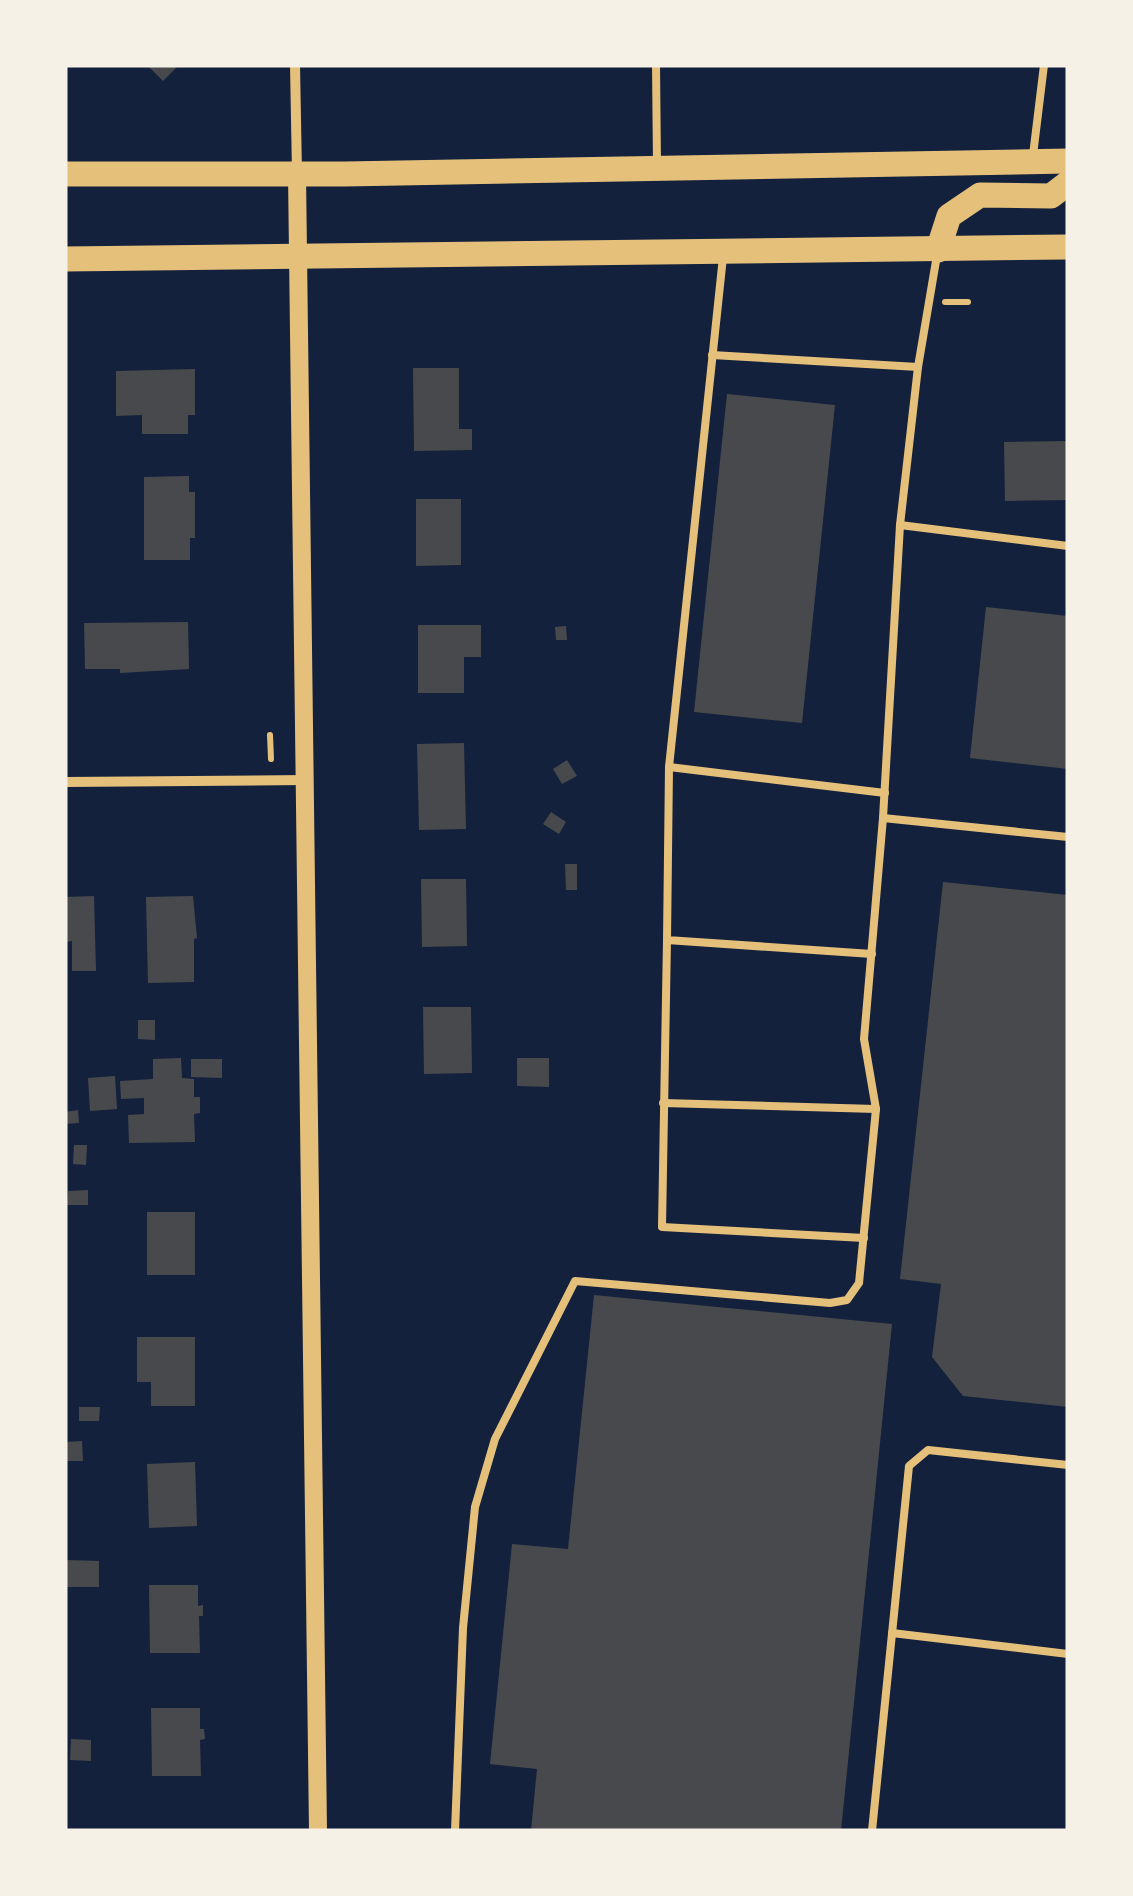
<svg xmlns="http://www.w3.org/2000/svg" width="1133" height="1896" font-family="'Roboto Serif',serif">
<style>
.building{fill:#48494c}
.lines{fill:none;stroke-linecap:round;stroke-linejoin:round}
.path{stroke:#e5c07b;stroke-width:6}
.service{stroke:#e5c07b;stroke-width:8}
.minor{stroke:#e5c07b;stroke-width:10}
.tertiary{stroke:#e5c07b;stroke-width:18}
.primary{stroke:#e5c07b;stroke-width:25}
</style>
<rect width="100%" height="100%" fill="#14213d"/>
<g class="building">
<path d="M 147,65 L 179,65 L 163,81 Z"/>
<path d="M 413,368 L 459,368 L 459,429 L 472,429 L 472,450 L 414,451 Z"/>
<path d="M 195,369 L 195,415 L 188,415 L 188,434 L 142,434 L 142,415 L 116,416 L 116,371 Z"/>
<path d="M 727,394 L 835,405 L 802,723 L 694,712 Z"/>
<path d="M 1068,441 L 1068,500 L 1005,501 L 1004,442 Z"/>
<path d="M 189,476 L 189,492 L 195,492 L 195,538 L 190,538 L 190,560 L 144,560 L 144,477 Z"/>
<path d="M 416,499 L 461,499 L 461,565 L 416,566 Z"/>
<path d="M 986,607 L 1068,616 L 1068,769 L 970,758 Z"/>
<path d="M 188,622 L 189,669 L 120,673 L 120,669 L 85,669 L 84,623 Z"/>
<path d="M 418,625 L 481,625 L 481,657 L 464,657 L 464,693 L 418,693 Z"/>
<path d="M 566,626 L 567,640 L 556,640 L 555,627 Z"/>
<path d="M 464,743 L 466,829 L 419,830 L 417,744 Z"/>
<path d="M 567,760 L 577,776 L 562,784 L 553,769 Z"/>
<path d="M 551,812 L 566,822 L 559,834 L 543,824 Z"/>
<path d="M 565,864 L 577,864 L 577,890 L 566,890 Z"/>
<path d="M 421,879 L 466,879 L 467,946 L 422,947 Z"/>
<path d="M 943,882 L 1068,895 L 1068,1407 L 963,1396 L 932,1357 L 941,1284 L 900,1279 Z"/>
<path d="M 94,896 L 96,971 L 72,971 L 72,941 L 65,942 L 65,897 Z"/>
<path d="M 193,896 L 197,938 L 194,939 L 194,982 L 148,983 L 146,897 Z"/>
<path d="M 423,1007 L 471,1007 L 472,1073 L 424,1074 Z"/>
<path d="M 138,1020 L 155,1020 L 155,1040 L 138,1039 Z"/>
<path d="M 181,1058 L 182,1078 L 194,1079 L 194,1097 L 200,1097 L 200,1113 L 194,1114 L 195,1142 L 129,1143 L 128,1115 L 144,1114 L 144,1098 L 121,1099 L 120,1081 L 153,1079 L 153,1059 Z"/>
<path d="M 517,1058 L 549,1058 L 549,1087 L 517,1086 Z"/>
<path d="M 191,1059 L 222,1059 L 222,1078 L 191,1077 Z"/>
<path d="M 115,1076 L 117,1109 L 90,1111 L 88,1078 Z"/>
<path d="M 78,1110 L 79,1123 L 66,1124 L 65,1112 Z"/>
<path d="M 74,1145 L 87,1145 L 86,1165 L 73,1164 Z"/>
<path d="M 88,1190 L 88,1205 L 67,1205 L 68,1191 Z"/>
<rect x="147" y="1212" width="48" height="63"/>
<path d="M 594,1295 L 892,1324 L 841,1831 L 531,1831 L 537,1769 L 490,1764 L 512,1544 L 568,1549 Z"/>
<path d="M 137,1337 L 195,1337 L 195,1406 L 151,1406 L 151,1382 L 137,1382 Z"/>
<path d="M 79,1407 L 100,1407 L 99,1421 L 79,1421 Z"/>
<path d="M 82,1441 L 83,1461 L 65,1461 L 65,1442 Z"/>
<path d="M 195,1462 L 197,1526 L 149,1528 L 147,1464 Z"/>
<path d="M 67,1560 L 99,1561 L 99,1587 L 67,1587 Z"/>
<path d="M 149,1585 L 198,1585 L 198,1606 L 203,1605 L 203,1616 L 199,1616 L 200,1653 L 150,1653 Z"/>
<path d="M 151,1708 L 200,1708 L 200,1729 L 204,1729 L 205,1739 L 200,1740 L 201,1776 L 152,1776 Z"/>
<path d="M 71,1739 L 91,1740 L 91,1761 L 70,1760 Z"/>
</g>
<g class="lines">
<g class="path">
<path d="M 945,302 L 968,302"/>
<path d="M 270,735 L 271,759"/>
</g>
<g class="service">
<path d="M 656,65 L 657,165"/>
<path d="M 1033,155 L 1044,65"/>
<path d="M 723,257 L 669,767 L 885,793"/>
<path d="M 712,355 L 918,367"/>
<path d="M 900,525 L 1068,546"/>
<path d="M 669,767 L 667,940 L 872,954"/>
<path d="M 883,818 L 1068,837"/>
<path d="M 667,940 L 662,1227 L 864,1238"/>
<path d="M 663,1103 L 876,1109"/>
<path d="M 892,1633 L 1068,1654"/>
<path d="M 455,1831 L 463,1628 L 475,1507 L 495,1439 L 575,1281 L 830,1303 L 847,1300 L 859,1283 L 876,1109 L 864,1039 L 883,818 L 900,525 L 918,367 L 937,255"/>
<path d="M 872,1831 L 909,1466 L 928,1450 L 1068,1465"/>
</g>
<g class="minor">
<path d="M 295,65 L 297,174"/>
<path d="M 65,782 L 306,780"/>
</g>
<path class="tertiary" d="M 297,174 L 318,1831"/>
<g class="primary">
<path d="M 65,174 L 345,174 L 1068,161"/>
<path d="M 938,250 L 949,216 L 980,195 L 1051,196 L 1068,183"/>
<path d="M 65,259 L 1068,247"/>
</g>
</g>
<rect width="1133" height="1896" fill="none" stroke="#f6f1e7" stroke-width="135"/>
</svg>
